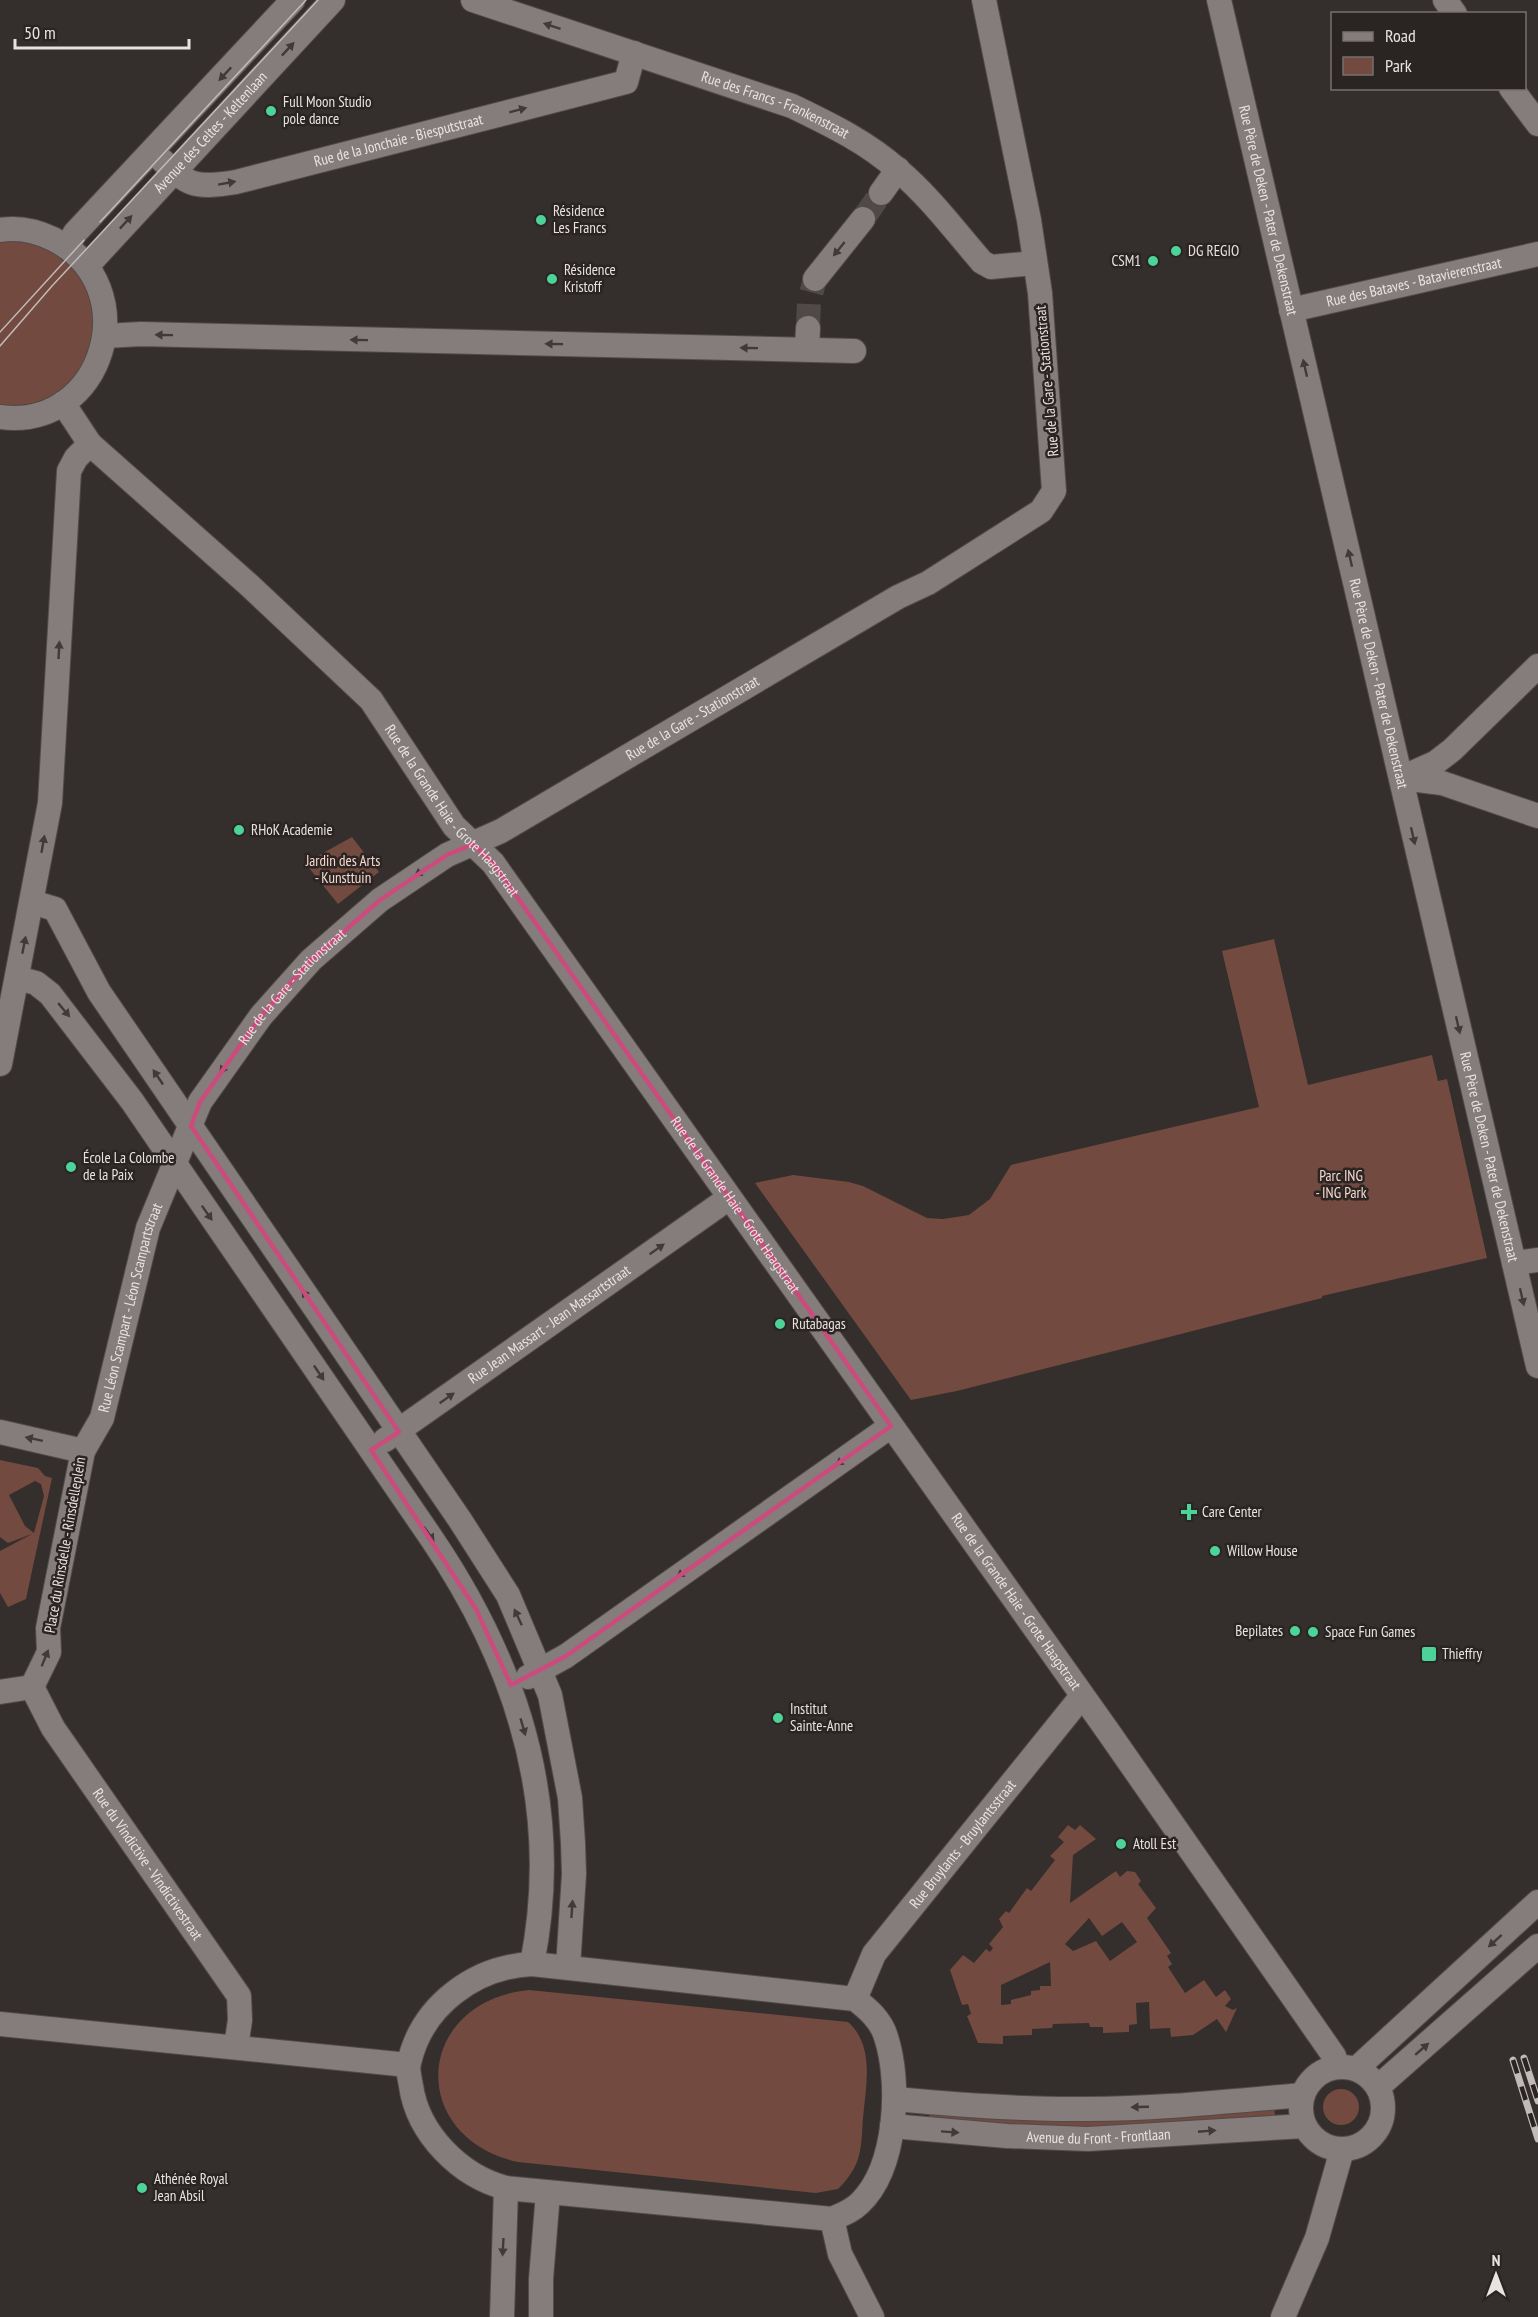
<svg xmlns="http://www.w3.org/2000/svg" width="1538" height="2317" font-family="'PT Sans Narrow',sans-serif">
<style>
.green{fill:#724a3f;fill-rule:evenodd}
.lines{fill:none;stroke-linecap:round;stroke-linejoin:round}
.minor-tunnel{stroke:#4f4947;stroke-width:24;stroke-dasharray:24 12;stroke-linecap:butt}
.minor-casing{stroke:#514b4a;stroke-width:26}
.minor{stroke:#857d7b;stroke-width:24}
.tram{stroke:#c0bab9;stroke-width:1.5}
.rail-casing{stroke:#c0bab9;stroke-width:7}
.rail{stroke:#2a2422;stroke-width:4.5;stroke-dasharray:14;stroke-linecap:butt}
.oneway{fill:#413a38}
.marked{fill:none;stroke:#cc4b7d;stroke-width:4.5;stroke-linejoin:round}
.poi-dot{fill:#4dd39a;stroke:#2a2422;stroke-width:2}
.labels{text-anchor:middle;stroke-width:5;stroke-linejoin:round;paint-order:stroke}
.poi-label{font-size:15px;fill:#e8e3e2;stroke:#2a2422;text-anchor:start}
.street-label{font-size:15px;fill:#e8e3e2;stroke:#2a2422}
.park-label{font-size:15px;fill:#f8d8cf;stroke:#2a2422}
</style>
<rect width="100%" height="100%" fill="#342e2c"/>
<g class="green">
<path d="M 13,239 C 28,242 42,245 56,253 C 112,284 103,374 45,399 C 31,406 15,405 0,406 L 0,240 Z"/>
<path d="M 352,837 L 379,872 L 338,904 L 305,863 Z"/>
<path d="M 1274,939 L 1308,1085 L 1432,1055 L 1438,1081 L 1447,1079 L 1487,1258 L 1322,1296 L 1322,1298 L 957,1391 L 911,1400 L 755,1183 L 793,1175 L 849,1182 L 863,1186 L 927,1218 L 943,1219 L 969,1215 L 990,1199 L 1011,1165 L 1259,1107 L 1222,951 Z"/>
<path d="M 0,1460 L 38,1468 L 45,1476 L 52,1478 L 26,1599 L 8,1607 L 0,1593 L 0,1551 L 32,1534 L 8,1543 L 0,1537 ZM 35,1481 L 41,1484 L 44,1496 L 34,1533 L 25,1526 L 9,1495 Z"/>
<path d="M 1068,1825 L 1075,1830 L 1080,1825 L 1096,1839 L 1073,1855 L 1070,1903 L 1116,1871 L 1120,1877 L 1127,1871 L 1135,1872 L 1141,1881 L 1138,1884 L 1156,1908 L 1147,1918 L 1171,1953 L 1167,1956 L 1172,1964 L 1168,1967 L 1185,1993 L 1204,1980 L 1216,1997 L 1225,1990 L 1231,1999 L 1225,2006 L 1233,2010 L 1237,2008 L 1226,2032 L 1217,2019 L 1193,2035 L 1171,2037 L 1170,2028 L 1150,2029 L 1149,2002 L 1136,2003 L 1137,2024 L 1129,2025 L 1129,2032 L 1103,2033 L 1103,2027 L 1090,2027 L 1089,2023 L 1053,2024 L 1052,2028 L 1032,2029 L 1032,2035 L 1003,2036 L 1003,2044 L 978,2043 L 967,2016 L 971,2014 L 968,2004 L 962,2005 L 950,1970 L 963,1955 L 974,1963 L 986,1949 L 990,1952 L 993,1948 L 989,1944 L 1003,1927 L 999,1919 L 1006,1911 L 1009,1913 L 1027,1888 L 1031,1891 L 1055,1860 L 1050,1856 L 1064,1842 L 1058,1837 ZM 1089,1918 L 1102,1936 L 1122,1922 L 1137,1942 L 1110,1961 L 1096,1941 L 1073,1951 L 1065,1944 ZM 1050,1962 L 1051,1986 L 1040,1986 L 1040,1990 L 1031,1991 L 1031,1995 L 1011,2000 L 1011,2004 L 1001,2005 L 1001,1985 Z"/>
<path d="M 529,1990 L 848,2022 C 875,2046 866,2085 863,2118 C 862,2131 862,2147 858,2159 C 854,2171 846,2181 838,2189 L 816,2193 L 518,2162 C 406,2137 414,2002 529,1990 Z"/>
<circle cx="1341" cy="2107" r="18"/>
<path d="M 1274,2106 L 1275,2117 L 1099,2128 L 928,2121 L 930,2111 Z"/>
</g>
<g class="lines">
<g class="minor-tunnel">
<path d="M 863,219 L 881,193"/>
<path d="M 808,328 L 809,301 L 815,279"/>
</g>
<defs>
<g id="minor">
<path id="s1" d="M 473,0 L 792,106 C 829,124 867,142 898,170 C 930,197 955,231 982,262 L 991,267 L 1035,263"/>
<path id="s2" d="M 1219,0 L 1538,1366"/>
<path d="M 1445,0 L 1455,14"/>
<path d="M 1511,88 L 1538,124"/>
<path id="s3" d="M 153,152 C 187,183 188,190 236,182 L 626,82 L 634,53"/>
<path d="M 881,193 L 898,169"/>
<path d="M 0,230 C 18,227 37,231 53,239 C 147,286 104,431 0,417"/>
<path d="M 67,247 L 75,233 L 293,0"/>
<path id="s4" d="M 87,266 L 333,0"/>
<path d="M 815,279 L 863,219"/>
<path id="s5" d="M 1291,310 L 1538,254"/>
<path d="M 105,336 L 141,334 L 854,351"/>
<path d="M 807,349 L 808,328"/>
<path id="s6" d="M 63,403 L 90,444 L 249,585 L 371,700 L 454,826 L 493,863 L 1107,1730 L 1334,2056 L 1337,2067"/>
<path d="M 1401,778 L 1435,763 L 1452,750 L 1538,666"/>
<path d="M 1402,778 L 1442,783 L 1538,816"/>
<path d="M 32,902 L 55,909 L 99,992 L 460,1520 L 508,1595 L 550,1695 L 570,1798 L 573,1843 L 574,1874 L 568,1967"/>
<path d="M 17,978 L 36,983 L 50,994 L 132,1101 L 432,1539 C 518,1666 563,1809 532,1964"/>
<path d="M 0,1064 L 50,803 L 69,471 L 76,458 L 90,444"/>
<path d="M 1514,1263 L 1538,1260"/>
<path d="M 0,1432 L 83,1451 L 48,1628 L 49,1652 L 32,1687"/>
<path id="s7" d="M 385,1440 L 729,1198"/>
<path id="s8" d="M 83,1451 L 102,1418 L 148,1228 L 200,1102 L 261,1016 L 311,960 L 380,900 L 447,855 L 501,831 L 898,597 L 928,583 L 1041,511 L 1054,491 L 1040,293 L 1029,220 L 984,0"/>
<path d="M 528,1677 L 566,1656 L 891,1426"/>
<path id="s9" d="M 32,1687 L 53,1728 L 239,1996 L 240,2020 L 236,2047"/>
<path d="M 0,1692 L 32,1687"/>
<path d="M 532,1964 L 855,1999 C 868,2009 881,2020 886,2037 C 901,2083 897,2167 860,2203 C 852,2211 843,2214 832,2219 L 506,2188 C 460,2176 418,2134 411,2086 C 410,2079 407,2070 409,2063 C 422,2005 475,1967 532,1964 Z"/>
<path id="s10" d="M 855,1999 L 874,1954 L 1082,1696"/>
<path d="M 0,2024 L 408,2065"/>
<circle cx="1342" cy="2108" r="41"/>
<path d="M 1356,2069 L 1538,1902"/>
<path d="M 1378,2087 L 1538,1946"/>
<path d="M 895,2099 C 959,2105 1023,2110 1088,2109 C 1160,2109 1231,2101 1303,2095"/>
<path id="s11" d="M 892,2126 L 1007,2136 L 1088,2139 L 1305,2126"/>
<path d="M 832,2219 L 840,2254 L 872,2317"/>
<path d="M 502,2317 L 506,2188"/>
<path d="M 541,2317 L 541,2279 L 548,2193"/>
<path d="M 1283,2317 L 1317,2238 L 1342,2150"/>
</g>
</defs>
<use href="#minor" class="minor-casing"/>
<use href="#minor" class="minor"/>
<g class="tram">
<path d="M 100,222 L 306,0"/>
<path d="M 0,332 L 84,240"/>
<path d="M 0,346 L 52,286 L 318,0"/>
</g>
<defs>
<g id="rail">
<path d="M 1524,2058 L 1538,2101"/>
<path d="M 1513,2060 L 1538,2139"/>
</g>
</defs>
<use href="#rail" class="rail-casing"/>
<use href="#rail" class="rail"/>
</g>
<defs><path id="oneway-solid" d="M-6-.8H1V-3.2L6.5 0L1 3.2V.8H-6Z" transform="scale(1.5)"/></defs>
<g class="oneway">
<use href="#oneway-solid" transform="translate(552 26) rotate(-162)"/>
<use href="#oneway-solid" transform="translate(288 49) rotate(-47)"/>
<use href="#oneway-solid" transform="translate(225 74) rotate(133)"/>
<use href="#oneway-solid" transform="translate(518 110) rotate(-15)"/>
<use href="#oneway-solid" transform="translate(227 183) rotate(-10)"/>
<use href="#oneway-solid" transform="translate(126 222) rotate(-47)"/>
<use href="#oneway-solid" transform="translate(839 249) rotate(129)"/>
<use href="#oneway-solid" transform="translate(164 335) rotate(-179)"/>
<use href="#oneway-solid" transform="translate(359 340) rotate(-179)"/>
<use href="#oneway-solid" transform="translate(554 344) rotate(-179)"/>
<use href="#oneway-solid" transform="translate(749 348) rotate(-179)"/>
<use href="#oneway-solid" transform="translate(1305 368) rotate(-103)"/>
<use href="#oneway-solid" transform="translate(1350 558) rotate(-103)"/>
<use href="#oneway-solid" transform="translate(59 650) rotate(-87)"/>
<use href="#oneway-solid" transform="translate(1413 836) rotate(77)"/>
<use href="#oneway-solid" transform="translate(43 844) rotate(-80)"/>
<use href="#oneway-solid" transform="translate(422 871) rotate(146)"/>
<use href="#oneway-solid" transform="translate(24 945) rotate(-79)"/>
<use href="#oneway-solid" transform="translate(64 1010) rotate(50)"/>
<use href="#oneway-solid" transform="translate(1458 1025) rotate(77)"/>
<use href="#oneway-solid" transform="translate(225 1066) rotate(125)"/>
<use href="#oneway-solid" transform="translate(158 1077) rotate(-124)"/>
<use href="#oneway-solid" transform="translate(207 1213) rotate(55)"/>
<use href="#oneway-solid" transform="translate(657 1249) rotate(-35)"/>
<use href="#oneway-solid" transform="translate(307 1297) rotate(-124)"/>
<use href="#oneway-solid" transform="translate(1522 1297) rotate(77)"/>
<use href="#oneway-solid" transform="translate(319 1373) rotate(56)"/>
<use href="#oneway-solid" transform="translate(447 1398) rotate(-35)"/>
<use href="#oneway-solid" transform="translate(34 1439) rotate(-168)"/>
<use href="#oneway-solid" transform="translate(843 1460) rotate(145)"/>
<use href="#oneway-solid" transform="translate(429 1534) rotate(55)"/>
<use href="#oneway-solid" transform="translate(684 1572) rotate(145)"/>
<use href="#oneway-solid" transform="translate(518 1617) rotate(-115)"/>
<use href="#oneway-solid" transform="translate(45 1658) rotate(-68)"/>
<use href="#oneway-solid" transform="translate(523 1727) rotate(74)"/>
<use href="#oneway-solid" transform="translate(572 1909) rotate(-86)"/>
<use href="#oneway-solid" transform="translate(1495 1941) rotate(138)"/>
<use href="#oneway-solid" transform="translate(1422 2049) rotate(-41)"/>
<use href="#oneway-solid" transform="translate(1140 2107) rotate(178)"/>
<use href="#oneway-solid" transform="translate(1207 2131) rotate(-5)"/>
<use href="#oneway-solid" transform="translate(950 2132) rotate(4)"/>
<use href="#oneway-solid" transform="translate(503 2247) rotate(93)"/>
</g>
<path class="marked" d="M 473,844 L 493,863 L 891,1426 L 566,1656 L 511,1685 L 476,1609 L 371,1450 L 399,1432 L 191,1126 L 200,1102 L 261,1016 L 311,960 L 380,900 L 447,855 Z"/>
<g class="poi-dot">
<circle cx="271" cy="111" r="6"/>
<circle cx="541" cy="220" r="6"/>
<circle cx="1176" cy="251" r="6"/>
<circle cx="1153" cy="261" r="6"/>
<circle cx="552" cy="279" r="6"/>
<circle cx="239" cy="830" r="6"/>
<circle cx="71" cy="1167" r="6"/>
<circle cx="780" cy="1324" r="6"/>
<path d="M1186 1503h6v6h6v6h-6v6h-6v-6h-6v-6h6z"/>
<circle cx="1215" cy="1551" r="6"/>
<circle cx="1295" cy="1631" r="6"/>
<circle cx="1313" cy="1632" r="6"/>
<rect x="1421" y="1646" width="16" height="16" rx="3"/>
<circle cx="778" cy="1718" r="6"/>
<circle cx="1121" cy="1844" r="6"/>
<circle cx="142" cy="2188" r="6"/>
</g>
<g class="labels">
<g class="poi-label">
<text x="283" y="107">Full Moon Studio<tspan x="283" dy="17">pole dance</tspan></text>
<text x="553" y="216">Résidence<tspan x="553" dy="17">Les Francs</tspan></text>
<text x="1188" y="256">DG REGIO</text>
<text x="1141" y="266" text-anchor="end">CSM1</text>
<text x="564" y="275">Résidence<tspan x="564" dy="17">Kristoff</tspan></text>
<text x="251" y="835">RHoK Academie</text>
<text x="83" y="1163">École La Colombe<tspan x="83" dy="17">de la Paix</tspan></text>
<text x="792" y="1329">Rutabagas</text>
<text x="1202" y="1517">Care Center</text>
<text x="1227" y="1556">Willow House</text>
<text x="1283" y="1636" text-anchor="end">Bepilates</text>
<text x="1325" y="1637">Space Fun Games</text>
<text x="1442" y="1659">Thieffry</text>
<text x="790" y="1714">Institut<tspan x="790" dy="17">Sainte-Anne</tspan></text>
<text x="1133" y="1849">Atoll Est</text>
<text x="154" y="2184">Athénée Royal<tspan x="154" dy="17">Jean Absil</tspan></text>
</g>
<g class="street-label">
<text dy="5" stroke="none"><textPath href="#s1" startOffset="320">Rue des Francs - Frankenstraat</textPath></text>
<text dy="5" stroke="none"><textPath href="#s4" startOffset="182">Avenue des Celtes - Keltenlaan</textPath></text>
<text dy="5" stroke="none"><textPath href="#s3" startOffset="262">Rue de la Jonchaie - Biesputstraat</textPath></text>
<text dy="5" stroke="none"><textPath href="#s2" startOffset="216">Rue Père de Deken - Pater de Dekenstraat</textPath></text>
<text dy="5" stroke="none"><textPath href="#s5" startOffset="126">Rue des Bataves - Batavierenstraat</textPath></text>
<text transform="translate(1047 381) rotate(-95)" y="5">Rue de la Gare - Stationstraat</text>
<text dy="5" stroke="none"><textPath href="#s2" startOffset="702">Rue Père de Deken - Pater de Dekenstraat</textPath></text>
<text dy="5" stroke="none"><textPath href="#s8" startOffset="1004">Rue de la Gare - Stationstraat</textPath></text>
<text dy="5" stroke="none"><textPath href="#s6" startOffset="567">Rue de la Grande Haie - Grote Haagstraat</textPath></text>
<text dy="5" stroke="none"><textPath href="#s8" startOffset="518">Rue de la Gare - Stationstraat</textPath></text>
<text dy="5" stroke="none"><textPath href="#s2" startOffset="1188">Rue Père de Deken - Pater de Dekenstraat</textPath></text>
<text dy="5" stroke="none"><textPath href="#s6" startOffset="1053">Rue de la Grande Haie - Grote Haagstraat</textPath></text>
<text dy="5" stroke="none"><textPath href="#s8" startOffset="152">Rue Léon Scampart - Léon Scampartstraat</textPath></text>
<text dy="5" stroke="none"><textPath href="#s7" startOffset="201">Rue Jean Massart - Jean Massartstraat</textPath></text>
<text transform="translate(65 1545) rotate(-80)" y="5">Place du Rinsdelle - Rinsdelleplein</text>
<text dy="5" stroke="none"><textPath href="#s6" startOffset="1539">Rue de la Grande Haie - Grote Haagstraat</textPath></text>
<text dy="5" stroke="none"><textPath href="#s10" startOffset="190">Rue Bruylants - Bruylantsstraat</textPath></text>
<text dy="5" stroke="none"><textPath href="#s9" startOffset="212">Rue du Vindictive - Vindictivestraat</textPath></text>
<text dy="5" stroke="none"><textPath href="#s11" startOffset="207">Avenue du Front - Frontlaan</textPath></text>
</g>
<g class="park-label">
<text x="343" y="866">Jardin des Arts<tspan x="343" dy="17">- Kunsttuin</tspan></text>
<text x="1341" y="1181">Parc ING<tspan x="1341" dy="17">- ING Park</tspan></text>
</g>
</g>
<rect x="1331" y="12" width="195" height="78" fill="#2a2422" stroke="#76706f" stroke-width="1.5"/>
<rect x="1343" y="32" width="30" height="9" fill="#857d7b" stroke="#76706f" stroke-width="1.5"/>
<text x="1385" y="42" font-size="18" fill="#e8e3e2">Road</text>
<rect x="1343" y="57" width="30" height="18" fill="#724a3f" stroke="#76706f" stroke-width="1.5"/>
<text x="1385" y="72" font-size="18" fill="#e8e3e2">Park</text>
<g transform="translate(1496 2275)" stroke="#2a2422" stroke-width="4.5" paint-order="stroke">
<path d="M0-4.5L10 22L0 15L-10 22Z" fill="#e8e3e2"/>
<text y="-9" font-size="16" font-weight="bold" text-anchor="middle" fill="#e8e3e2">N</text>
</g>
<path d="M15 39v9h174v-9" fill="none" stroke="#e8e3e2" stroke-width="3"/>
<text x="24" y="39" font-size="18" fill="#e8e3e2" stroke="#2a2422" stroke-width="4.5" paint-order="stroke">50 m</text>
</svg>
